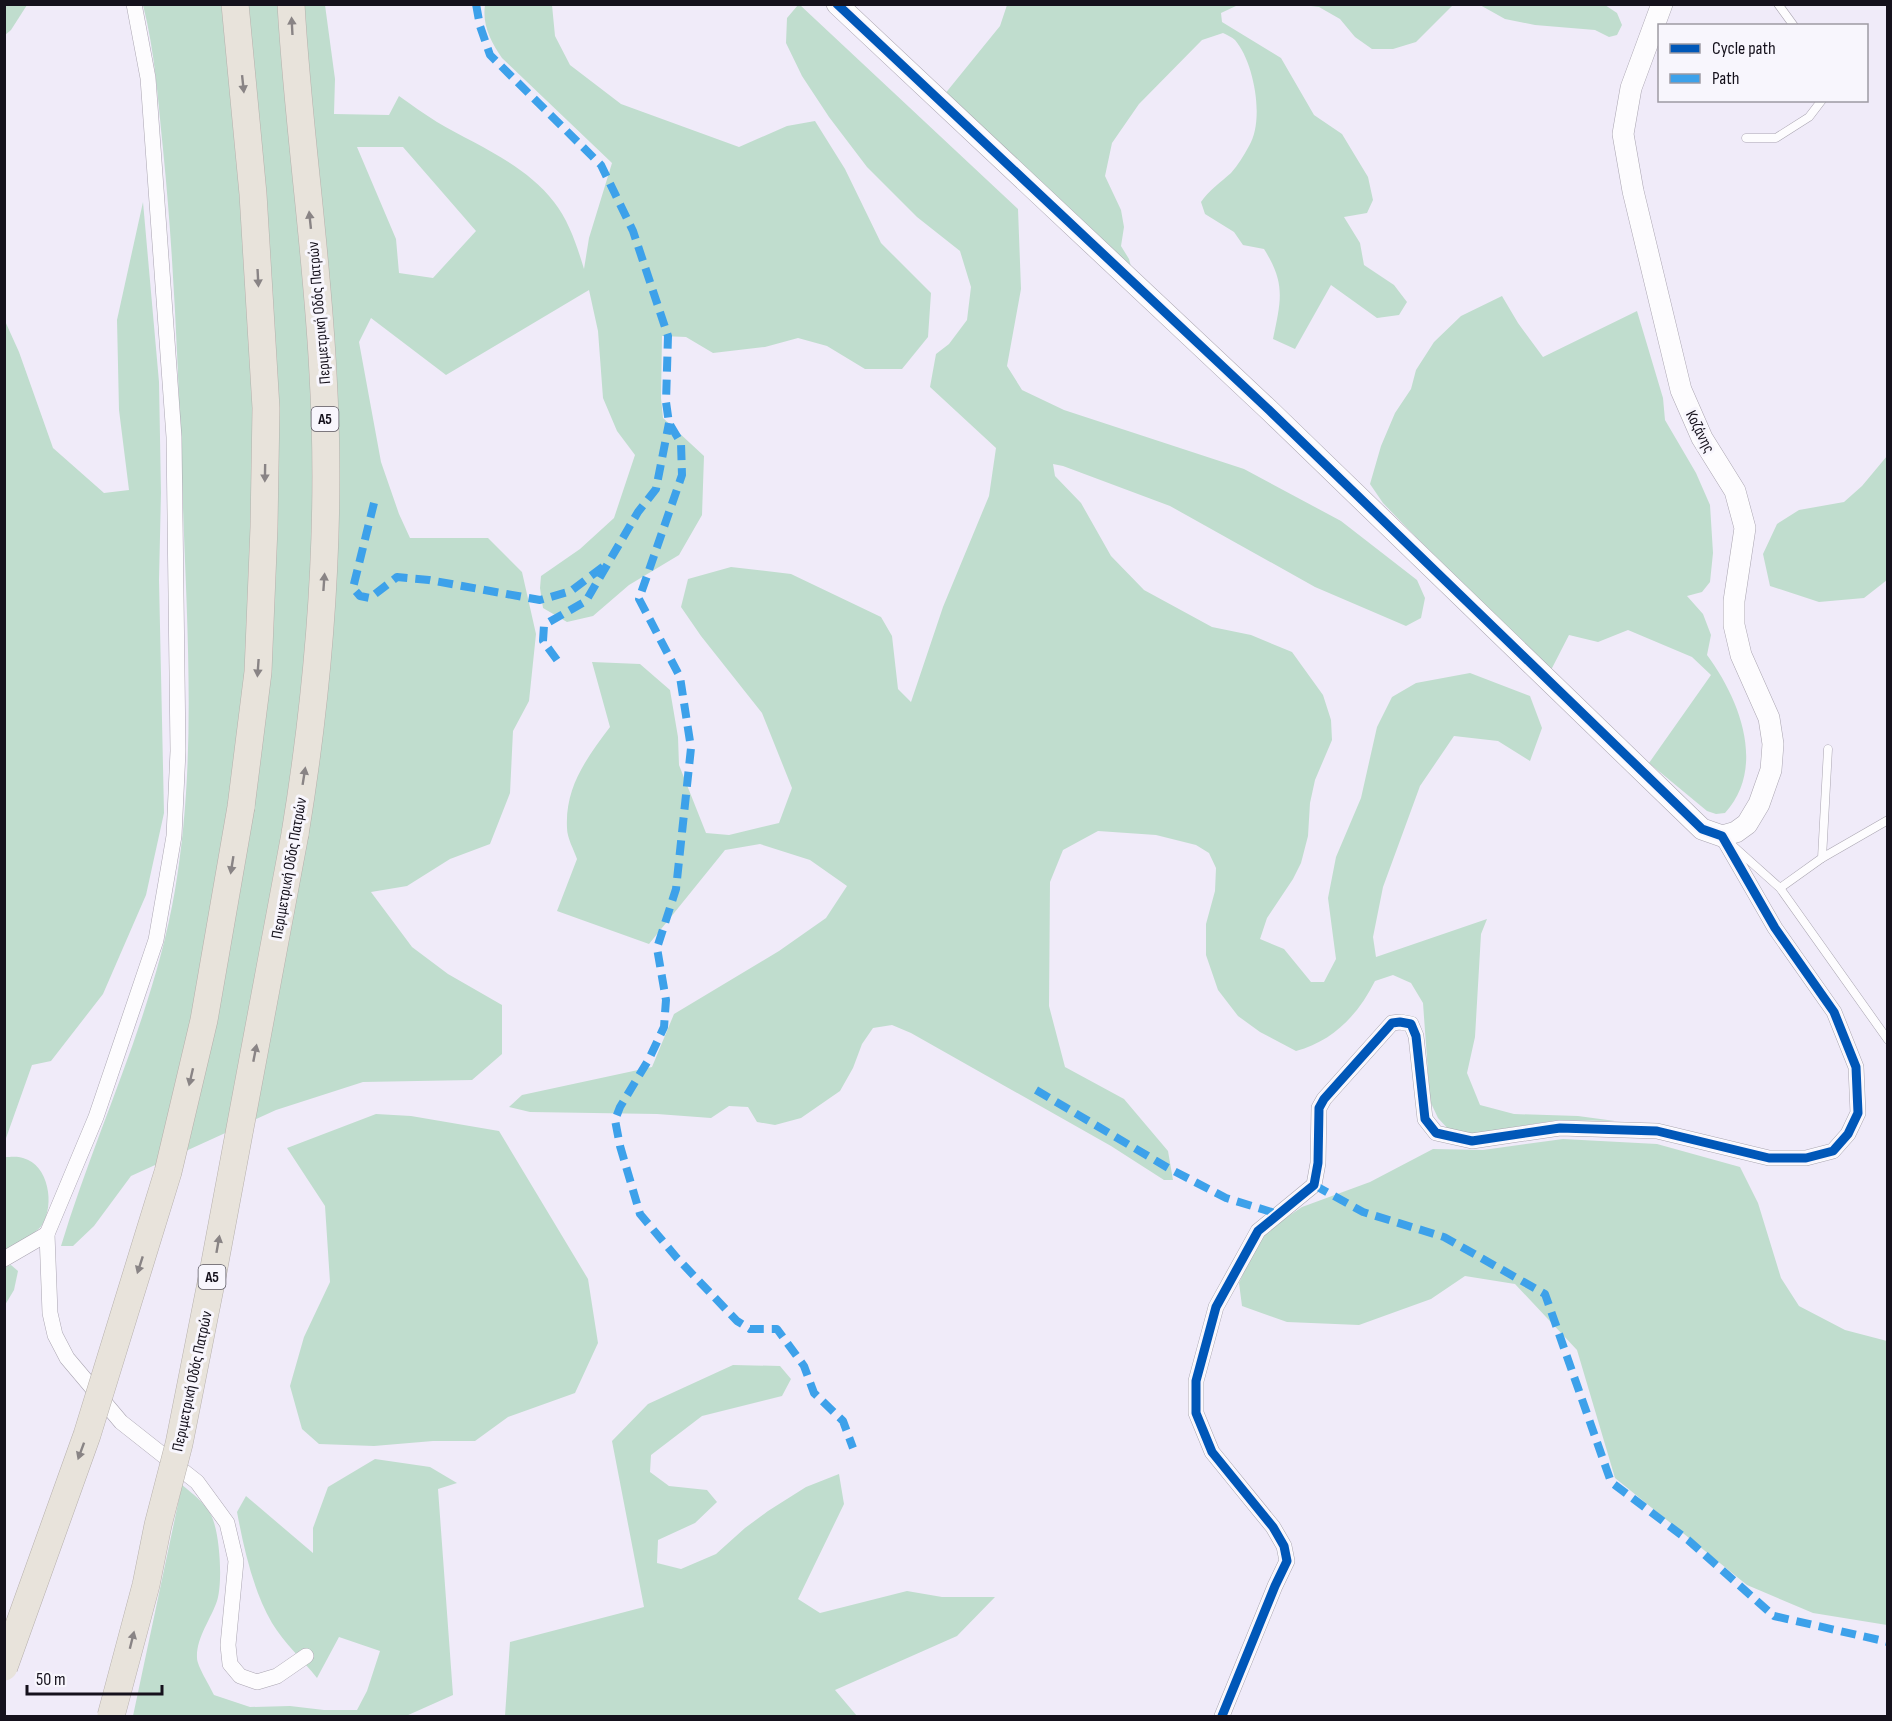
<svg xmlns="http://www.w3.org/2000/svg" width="1892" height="1721" font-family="'Sofia Sans Condensed',sans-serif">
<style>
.green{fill:#c0ddce;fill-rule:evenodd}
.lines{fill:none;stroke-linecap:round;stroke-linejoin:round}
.lane-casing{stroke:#aaa5b1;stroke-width:9}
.street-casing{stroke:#aaa5b1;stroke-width:16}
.secondary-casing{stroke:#aaa5b1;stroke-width:22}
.highway-casing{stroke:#b6b0ac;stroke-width:28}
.lane{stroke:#fdfcfe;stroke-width:8}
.street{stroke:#fdfcfe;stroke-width:15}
.secondary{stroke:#fdfcfe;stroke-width:21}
.highway{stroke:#e8e3db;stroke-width:27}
.highway-bridge-casing{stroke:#b6b0ac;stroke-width:28;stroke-linecap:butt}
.highway-bridge{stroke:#e8e3db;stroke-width:27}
.quiet{stroke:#3da1ea;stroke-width:8;stroke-dasharray:15 8;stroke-linecap:butt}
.cycleway-casing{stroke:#f8f6fd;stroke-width:13}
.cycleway{stroke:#0057b8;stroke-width:9}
.oneway{fill:#898485}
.labels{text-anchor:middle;stroke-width:6;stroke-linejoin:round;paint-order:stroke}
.shield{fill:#f8f6fd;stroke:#595660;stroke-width:1.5}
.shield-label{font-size:15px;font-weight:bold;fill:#15111c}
.street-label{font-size:16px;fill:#15111c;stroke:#f8f6fd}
</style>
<rect width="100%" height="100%" fill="#f0ebf9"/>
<g class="green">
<path d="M 5,4 L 27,5 L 11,30 L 5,35 Z"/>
<path d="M 143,5 L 325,5 L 335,79 L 334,114 L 389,115 L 399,96 C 412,105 424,114 437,122 C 478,146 525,164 554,202 C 569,221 577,246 584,269 L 589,238 L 612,163 L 502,58 C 491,42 482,25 485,5 L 552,5 L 555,36 L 570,65 L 621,104 L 739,147 L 787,126 L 815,121 L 845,169 L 881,243 L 931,293 L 928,337 L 902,369 L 865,369 L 827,346 L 798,338 L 765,347 L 713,353 L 686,337 L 662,336 L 661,398 L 663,418 L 704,456 L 702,515 L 679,555 L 629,585 L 593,616 L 567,622 L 543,608 L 540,588 L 541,576 L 580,549 L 614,518 L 635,455 L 617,431 L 603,398 L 598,331 L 589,290 L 446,375 L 371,318 L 359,342 L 381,462 L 399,514 L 410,538 L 488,538 L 522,572 L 536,634 L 529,701 L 513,731 L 510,793 L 490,844 L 450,859 L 407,886 L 371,892 L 412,947 L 448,974 L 502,1005 L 502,1054 L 472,1080 L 363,1082 L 276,1110 L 131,1176 L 94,1226 L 73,1246 L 61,1246 C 97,1127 154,1014 175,890 C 198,754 186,616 182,478 C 178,368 174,258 163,149 C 158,100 155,52 143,5 ZM 357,147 L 403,147 L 476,231 L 433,278 L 399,273 L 396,239 Z"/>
<path d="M 798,5 L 800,5 L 1018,209 L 1021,289 L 1007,366 L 1022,390 L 1064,410 L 1244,469 L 1341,521 L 1417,580 L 1425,598 L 1421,618 L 1406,626 L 1315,587 L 1170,506 L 1063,466 L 1053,464 L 1055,476 L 1081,503 L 1111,556 L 1144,590 L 1212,627 L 1251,635 L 1292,652 L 1323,695 L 1331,720 L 1332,740 L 1315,780 L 1310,803 L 1308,836 L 1301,863 L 1293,879 L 1267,918 L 1260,939 L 1284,949 L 1311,982 L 1324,982 L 1336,959 L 1328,898 L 1336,857 L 1361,798 L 1377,727 L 1392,697 L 1416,683 L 1470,673 L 1530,696 L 1542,728 L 1530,761 L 1498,741 L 1454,736 L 1420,786 L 1383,887 L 1373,937 L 1376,957 L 1487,919 L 1481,934 L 1475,1037 L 1467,1073 L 1480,1105 L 1514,1114 L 1578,1116 L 1615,1121 L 1558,1120 L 1471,1134 L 1449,1130 L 1438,1118 L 1430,1101 L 1423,1003 L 1411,983 L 1393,975 L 1375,981 C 1358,1015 1333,1041 1296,1051 L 1260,1032 L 1238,1016 L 1218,990 L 1206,955 L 1206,924 L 1215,891 L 1216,868 L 1209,853 L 1196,845 L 1156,835 L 1098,831 L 1063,850 L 1050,882 L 1049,1006 L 1065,1067 L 1124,1099 L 1168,1151 L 1173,1180 L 1164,1180 L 1111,1146 L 911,1033 L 892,1025 L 873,1028 L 862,1044 L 853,1068 L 840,1091 L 801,1118 L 775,1125 L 757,1122 L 748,1107 L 729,1106 L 711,1118 L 657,1114 L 530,1112 L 509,1107 L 522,1095 L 652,1067 L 674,1014 L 779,951 L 826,918 L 847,886 L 810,860 L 760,844 L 725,850 L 649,944 L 557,911 L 577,859 C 574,850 567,838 567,828 C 565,787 586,759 610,727 L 592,662 L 640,664 L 670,690 L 678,737 L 679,765 L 706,833 L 729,835 L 779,823 L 792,788 L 762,713 L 701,636 L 681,607 L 688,579 L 731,567 L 791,574 L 881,617 L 892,636 L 898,689 L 911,702 L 943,607 L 989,496 L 996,448 L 930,387 L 936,354 L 949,344 L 967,320 L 971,287 L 960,251 L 917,217 L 867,167 L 829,117 L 802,76 L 786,43 L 787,18 Z"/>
<path d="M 1007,5 L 1238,5 L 1221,13 L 1222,22 L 1281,58 L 1314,115 L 1342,134 L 1368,177 L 1373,200 L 1367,213 L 1344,217 L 1360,243 L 1364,265 L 1394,285 L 1407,302 L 1399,315 L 1377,318 L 1331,285 L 1295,349 L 1273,339 C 1281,300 1286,284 1264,249 L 1243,245 L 1234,232 L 1205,214 L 1201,202 C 1209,190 1221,182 1231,173 C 1238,165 1244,155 1249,146 C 1265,120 1254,62 1235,40 C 1232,37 1227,35 1223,33 L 1202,40 L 1139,104 L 1112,143 L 1105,176 L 1121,210 L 1124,227 L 1121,246 L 1129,259 L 1134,278 L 944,95 L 1000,26 Z"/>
<path d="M 1303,5 L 1453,4 L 1453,5 L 1416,42 L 1393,49 L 1372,49 L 1355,37 L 1340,19 L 1319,7 Z"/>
<path d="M 1480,5 L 1605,5 L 1617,13 L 1622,25 L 1617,35 L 1609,37 L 1595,30 L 1535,25 L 1505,19 Z"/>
<path d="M 143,202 L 159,382 L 161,493 L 159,580 L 164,813 L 146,895 L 103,994 L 51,1061 L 32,1065 L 5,1141 L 5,321 L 19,352 L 53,448 L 104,493 L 129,490 L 119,410 L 117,320 Z"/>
<path d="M 1502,296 L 1518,323 L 1543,357 L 1637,311 L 1663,398 L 1665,420 L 1696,473 L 1710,505 L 1713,553 L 1710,582 L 1702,592 L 1687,596 L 1703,614 L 1711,635 L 1707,655 C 1739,698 1767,767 1725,813 L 1716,814 L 1707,811 L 1649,763 L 1711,675 L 1692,657 L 1628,630 L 1598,642 L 1569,635 L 1551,670 L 1407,528 L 1383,503 L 1370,484 L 1381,446 L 1395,413 L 1411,389 L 1416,370 L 1434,342 L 1461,316 Z"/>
<path d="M 1887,456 L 1887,580 L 1864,598 L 1819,602 L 1770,586 L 1763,554 L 1777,524 L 1799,510 L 1844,502 L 1862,486 Z"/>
<path d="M 376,1114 L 411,1116 L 499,1131 L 588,1279 L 598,1343 L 575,1393 L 508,1417 L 475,1441 L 433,1441 L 374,1446 L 319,1444 L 302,1429 L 290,1386 L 304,1337 L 330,1282 L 325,1206 L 287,1148 Z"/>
<path d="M 1563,1139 L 1657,1144 L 1740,1167 L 1758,1203 L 1781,1278 L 1799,1306 L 1845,1330 L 1887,1341 L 1887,1625 L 1813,1613 L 1747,1585 L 1615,1478 L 1577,1350 L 1515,1284 L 1465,1276 L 1431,1299 L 1359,1325 L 1287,1322 L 1242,1306 L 1239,1283 L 1261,1235 L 1302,1207 L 1370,1182 L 1433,1149 L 1483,1150 Z"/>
<path d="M 5,1157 C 10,1157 18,1156 23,1158 C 49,1165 55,1205 42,1225 C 38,1232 12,1247 5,1253 Z"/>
<path d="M 11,1265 L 18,1271 L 14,1290 L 5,1305 L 5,1267 Z"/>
<path d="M 733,1365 L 780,1366 L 791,1379 L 782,1396 L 702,1416 L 651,1455 L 650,1472 L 669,1486 L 707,1490 L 717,1502 L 695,1523 L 658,1540 L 657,1563 L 681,1569 L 716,1554 L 745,1528 L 768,1511 L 806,1487 L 839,1474 L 844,1504 L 798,1599 L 820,1613 L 907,1591 L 942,1597 L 995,1597 L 957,1636 L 835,1690 L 857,1716 L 505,1716 L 510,1642 L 644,1607 L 612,1441 L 648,1404 Z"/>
<path d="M 375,1459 L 430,1467 L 457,1483 L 438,1489 L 453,1695 L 406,1716 L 133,1716 L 182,1485 C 193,1494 204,1502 211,1515 C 220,1532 223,1583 217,1601 C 211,1619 196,1638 197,1658 C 197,1666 210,1686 214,1695 L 250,1707 L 290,1706 L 324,1710 L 357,1710 L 367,1691 L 380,1651 L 339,1637 L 317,1678 C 303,1660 284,1643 272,1623 C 253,1590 244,1549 237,1512 L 246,1496 L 313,1553 L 313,1528 L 328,1487 Z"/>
</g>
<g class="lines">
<defs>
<g id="lane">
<path d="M 1778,4 L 1794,26"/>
<path d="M 1746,138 L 1776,138 L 1809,117 L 1822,100"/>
<path d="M 1732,845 L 1780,888 L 1888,1040"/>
<path d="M 1822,858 L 1888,820"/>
<path d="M 1780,888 L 1822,858 L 1828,749"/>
</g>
<g id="street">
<path d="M 134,4 L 148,78 L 174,437 L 178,751 L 174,836 L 156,940 L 96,1117 L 47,1234 L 50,1313 L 55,1335 L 67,1358 L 121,1422 L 197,1482 L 227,1523 L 236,1561 L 228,1645 L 230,1664 L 240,1676 L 257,1682 L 277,1676 L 306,1656"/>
<path d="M 4,1259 L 47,1234"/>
<path d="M 1222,1716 L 1275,1586 L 1287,1561 L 1284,1546 L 1273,1527 L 1212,1452 L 1196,1413 L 1196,1381 L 1216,1307 L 1258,1231 L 1314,1185 L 1318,1163 L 1319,1108 L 1324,1099 L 1392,1023 L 1400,1022 L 1411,1024 L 1416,1036 L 1425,1119 L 1436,1133 L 1472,1141 L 1560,1128 L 1657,1131 L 1769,1158 L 1806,1158 L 1833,1151 L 1848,1134 L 1858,1113 L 1856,1067 L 1834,1012 L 1775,928 L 1722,836"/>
</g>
<path id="secondary" d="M 837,4 L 1269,410 L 1702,829 L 1722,836 L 1736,832 L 1747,824 L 1759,804 L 1771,770 L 1773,744 L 1769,718 L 1741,655 L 1734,625 L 1734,601 L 1745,528 L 1735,491 L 1702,438 L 1681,390 L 1633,191 L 1623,134 L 1631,88 L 1662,4"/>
<g id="highway">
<path d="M 235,4 L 253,194 L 266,408 L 264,527 L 258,672 L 241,807"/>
<path d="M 291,4 C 298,128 317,250 323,374 C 332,528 320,681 295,834"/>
</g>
</defs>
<use href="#lane" class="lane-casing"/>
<use href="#street" class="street-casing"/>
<use href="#secondary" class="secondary-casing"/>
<use href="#highway" class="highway-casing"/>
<use href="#lane" class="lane"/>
<use href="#street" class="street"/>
<use href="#secondary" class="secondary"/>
<use href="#highway" class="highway"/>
<defs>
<g id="highway-bridge">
<path d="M 4,1667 L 87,1435 L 168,1172 L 204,1020 L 241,807"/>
<path d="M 111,1716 L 146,1585 L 158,1525 L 179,1444 L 212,1278 L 295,834"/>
</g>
</defs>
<use href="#highway-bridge" class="highway-bridge-casing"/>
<use href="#highway-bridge" class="highway-bridge"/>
<g class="quiet">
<path d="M 476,4 L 480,26 L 490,55 L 601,165 L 633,231 L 668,336 L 666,402 L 669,423 L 681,443 L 682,475 L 639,599 L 680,677 L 691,748 L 676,889 L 657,948 L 666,1000 L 664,1027 L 649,1059 L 620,1107 L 615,1120 L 620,1146 L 640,1214 L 677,1258 L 737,1321 L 750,1329 L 777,1329 L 804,1366 L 814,1393 L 843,1421 L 853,1448"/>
<path d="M 374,503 L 353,588 L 360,596 L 370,598 L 397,577 L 429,580 L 540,600 L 571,591 L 608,563"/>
<path d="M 557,660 L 543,641 L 544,625 L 586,601 L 638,512 L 656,489 L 669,423"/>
<path d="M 1036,1090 L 1170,1169 L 1226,1198 L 1278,1214"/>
<path d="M 1314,1185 L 1363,1212 L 1444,1237 L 1545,1294 L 1611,1482 L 1688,1540 L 1774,1616 L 1888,1642"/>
</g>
<defs>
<path id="cycleway" d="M 837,4 L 1269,410 L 1702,829 L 1722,836 L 1775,928 L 1834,1012 L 1856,1067 L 1858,1113 L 1848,1134 L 1833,1151 L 1806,1158 L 1769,1158 L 1657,1131 L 1560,1128 L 1472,1141 L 1436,1133 L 1425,1119 L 1416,1036 L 1411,1024 L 1400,1022 L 1392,1023 L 1324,1099 L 1319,1108 L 1318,1163 L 1314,1185 L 1258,1231 L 1216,1307 L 1196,1381 L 1196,1413 L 1212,1452 L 1273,1527 L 1284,1546 L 1287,1561 L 1275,1586 L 1222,1716"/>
</defs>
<use href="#cycleway" class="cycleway-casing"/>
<use href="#cycleway" class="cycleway"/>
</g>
<defs><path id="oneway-solid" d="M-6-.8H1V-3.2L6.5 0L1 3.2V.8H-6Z" transform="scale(1.5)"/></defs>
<g class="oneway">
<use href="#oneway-solid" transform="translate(292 26) rotate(-93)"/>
<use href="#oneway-solid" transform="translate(243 84) rotate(84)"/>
<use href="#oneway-solid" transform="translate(310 220) rotate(-96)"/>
<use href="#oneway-solid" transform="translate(258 278) rotate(87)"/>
<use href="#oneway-solid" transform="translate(265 473) rotate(91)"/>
<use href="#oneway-solid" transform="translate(324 582) rotate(-86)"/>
<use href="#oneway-solid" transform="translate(258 668) rotate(94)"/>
<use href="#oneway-solid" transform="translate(304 776) rotate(-81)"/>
<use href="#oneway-solid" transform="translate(232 865) rotate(99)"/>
<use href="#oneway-solid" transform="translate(255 1053) rotate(-79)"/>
<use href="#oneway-solid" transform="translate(191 1077) rotate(103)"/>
<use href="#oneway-solid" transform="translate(218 1244) rotate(-80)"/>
<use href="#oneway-solid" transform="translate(140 1265) rotate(108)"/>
<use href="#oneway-solid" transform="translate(81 1451) rotate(110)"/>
<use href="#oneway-solid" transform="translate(132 1640) rotate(-76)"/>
</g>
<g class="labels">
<g class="shield">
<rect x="311.5" y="407" width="27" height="24" rx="4.5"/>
<rect x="198.5" y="1265" width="27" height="24" rx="4.5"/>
</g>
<g class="shield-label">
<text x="325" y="424">Α5</text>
<text x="212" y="1282">Α5</text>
</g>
<g class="street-label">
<text transform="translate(318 313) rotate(-95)" y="6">Περιμετρική Οδός Πατρών</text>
<text transform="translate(1701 431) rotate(63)" y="6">Κοζάνης</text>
<text transform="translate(288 868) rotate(-80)" y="6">Περιμετρική Οδός Πατρών</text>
<text transform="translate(191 1381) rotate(-78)" y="6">Περιμετρική Οδός Πατρών</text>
</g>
</g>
<rect width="1892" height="1721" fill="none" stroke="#15111c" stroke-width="12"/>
<rect x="1658" y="24" width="210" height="78" fill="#f8f6fd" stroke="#9d9aa3" stroke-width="1.5"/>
<rect x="1670" y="44" width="30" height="9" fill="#0057b8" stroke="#9d9aa3" stroke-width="1.5"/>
<text x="1712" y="54" font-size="18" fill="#15111c">Cycle path</text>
<rect x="1670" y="74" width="30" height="9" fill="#3da1ea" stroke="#9d9aa3" stroke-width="1.5"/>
<text x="1712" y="84" font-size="18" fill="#15111c">Path</text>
<path d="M27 1685v9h135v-9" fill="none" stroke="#15111c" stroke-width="3"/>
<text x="36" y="1685" font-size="18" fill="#15111c" stroke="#f8f6fd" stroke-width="4.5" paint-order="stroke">50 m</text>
</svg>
